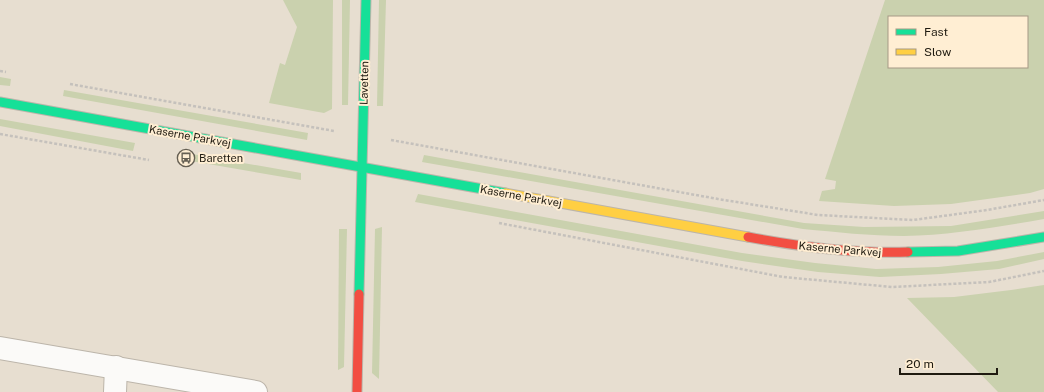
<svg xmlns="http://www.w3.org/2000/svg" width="1044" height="392" font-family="'Public Sans',sans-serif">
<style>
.green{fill:#cad1ae;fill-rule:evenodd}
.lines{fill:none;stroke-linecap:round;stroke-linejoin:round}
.street-casing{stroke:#bcb5aa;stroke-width:24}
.fast-casing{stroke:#bcb5aa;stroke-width:11}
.slow-casing{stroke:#bcb5aa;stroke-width:11}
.jam-casing{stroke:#bcb5aa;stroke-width:11}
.path{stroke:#c5c1bc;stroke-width:2.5;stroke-dasharray:3 2;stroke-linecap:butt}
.street{stroke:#fbfaf8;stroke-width:22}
.fast{stroke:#16e098;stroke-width:9}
.slow{stroke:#ffcf43;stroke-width:9}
.jam{stroke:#f24e42;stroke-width:9}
.labels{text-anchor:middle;stroke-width:4;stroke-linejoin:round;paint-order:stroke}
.street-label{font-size:11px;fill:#1f1a10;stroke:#ffeed3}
.poi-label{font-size:11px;fill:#1f1a10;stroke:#ffeed3;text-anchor:start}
</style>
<rect width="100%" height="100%" fill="#e7ded0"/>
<g class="green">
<path d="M 283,0 L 333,0 L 332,109 L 324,113 L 269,103 L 280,63 L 285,65 L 297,27 Z"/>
<path d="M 342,0 L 350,0 L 348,105 L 342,105 Z"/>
<path d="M 379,0 L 386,0 L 383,106 L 377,106 Z"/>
<path d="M 885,0 L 1044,0 L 1044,189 L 1030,193 L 951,204 L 894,206 L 819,201 L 822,191 L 835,189 L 836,181 L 825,179 ZM 889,17 L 1027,17 L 1027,67 L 889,67 Z"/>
<path d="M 0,77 L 11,79 L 10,86 L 0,85 Z"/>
<path d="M 64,90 L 308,133 L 307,140 L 63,96 Z"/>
<path d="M 0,119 L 135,143 L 133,151 L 0,126 Z"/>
<path d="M 192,154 L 301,173 L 301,180 L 191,161 Z"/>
<path d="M 424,155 L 804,223 L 864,227 L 951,226 L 1044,211 L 1044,219 C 998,227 951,235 904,236 C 870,236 836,232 803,229 L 422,162 Z"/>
<path d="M 418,194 L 742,253 L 815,263 L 876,269 L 938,267 L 997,261 L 1044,252 L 1044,259 L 999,269 L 941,274 L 880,277 L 818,272 L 742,261 L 415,202 Z"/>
<path d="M 382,227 L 379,379 L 372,373 L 375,229 Z"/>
<path d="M 339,229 L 347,229 L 344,367 L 338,370 Z"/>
<path d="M 1044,285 L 1044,392 L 998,392 L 907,298 L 954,297 L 1011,290 Z"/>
</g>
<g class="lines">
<defs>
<g id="street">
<path d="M 0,348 L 256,392"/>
<path d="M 115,392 L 116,367"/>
</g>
<g id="fast">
<path d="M 0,102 L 505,193"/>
<path d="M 908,252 L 958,251 L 1044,237"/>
<path d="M 359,294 L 366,0"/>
</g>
<path id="slow" d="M 505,193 L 748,237"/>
<g id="jam">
<path d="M 748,237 C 801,247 854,254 908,252"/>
<path d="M 357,392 L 359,294"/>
</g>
</defs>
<use href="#street" class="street-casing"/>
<use href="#fast" class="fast-casing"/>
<use href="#slow" class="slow-casing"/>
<use href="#jam" class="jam-casing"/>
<g class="path">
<path d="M 0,71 L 6,72"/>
<path d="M 70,84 L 334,131"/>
<path d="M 0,134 L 149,160"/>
<path d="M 391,140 L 718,199 L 818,215 L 913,220 L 987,210 L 1044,200"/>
<path d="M 499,223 L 783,277 L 892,287 L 989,282 L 1044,271"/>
</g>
<use href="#street" class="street"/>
<use href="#fast" class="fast"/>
<use href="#slow" class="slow"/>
<use href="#jam" class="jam"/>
</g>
<defs>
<symbol id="bus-ring" viewBox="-11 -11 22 22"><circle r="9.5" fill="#ffeed3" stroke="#655f53" stroke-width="1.5"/><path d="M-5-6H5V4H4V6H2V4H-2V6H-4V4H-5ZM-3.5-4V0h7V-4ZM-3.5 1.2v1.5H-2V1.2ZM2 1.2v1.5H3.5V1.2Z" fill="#655f53"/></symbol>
</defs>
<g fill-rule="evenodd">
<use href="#bus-ring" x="176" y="148" width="20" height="20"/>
</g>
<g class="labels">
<g class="street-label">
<text transform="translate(364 83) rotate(-89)" y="4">Lavetten</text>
<text transform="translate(190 136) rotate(10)" y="4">Kaserne Parkvej</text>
<text transform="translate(521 196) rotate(10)" y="4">Kaserne Parkvej</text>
<text transform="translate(840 249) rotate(5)" y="4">Kaserne Parkvej</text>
</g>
<g class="poi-label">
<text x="199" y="162">Baretten</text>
</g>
</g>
<rect x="888" y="16" width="140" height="52" fill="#ffeed3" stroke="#a59985"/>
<rect x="896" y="29" width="20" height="6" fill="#16e098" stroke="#a59985"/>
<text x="924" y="36" font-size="12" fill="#1f1a10">Fast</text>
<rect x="896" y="49" width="20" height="6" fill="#ffcf43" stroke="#a59985"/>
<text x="924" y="56" font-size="12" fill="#1f1a10">Slow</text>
<path d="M900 368v6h97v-6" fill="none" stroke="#1f1a10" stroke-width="2"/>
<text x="906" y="368" font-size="12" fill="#1f1a10" stroke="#ffeed3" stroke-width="3" paint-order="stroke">20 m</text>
</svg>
